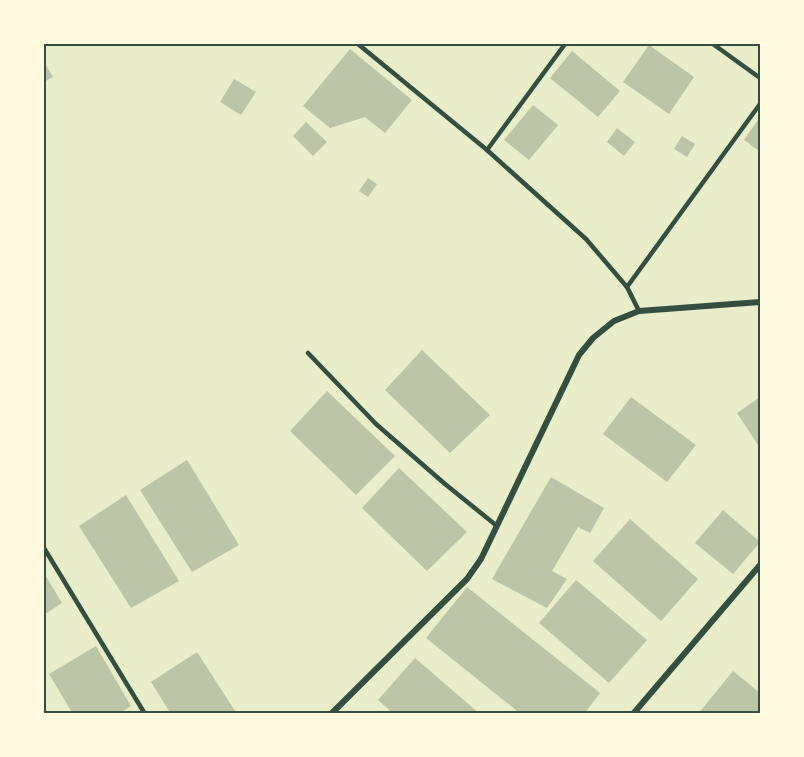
<svg xmlns="http://www.w3.org/2000/svg" width="804" height="757" font-family="Karla,sans-serif">
<style>
.building{fill:#bcc5a7}
.lines{fill:none;stroke-linecap:round;stroke-linejoin:round}
.service{stroke:#344e41;stroke-width:4.5}
.minor{stroke:#344e41;stroke-width:6}
.neatline{fill:none;stroke:#344e41;stroke-width:2}
</style>
<rect width="100%" height="100%" fill="#e9edc9"/>
<g class="building">
<path d="M 649,45 L 694,77 L 669,114 L 623,82 Z"/>
<path d="M 350,49 L 412,100 L 385,133 L 365,117 L 330,128 L 303,106 Z"/>
<path d="M 572,51 L 620,91 L 598,117 L 550,78 Z"/>
<path d="M 44,62 L 53,77 L 44,82 Z"/>
<path d="M 234,79 L 256,92 L 241,115 L 220,102 Z"/>
<path d="M 533,105 L 558,125 L 529,160 L 504,140 Z"/>
<path d="M 760,117 L 760,152 L 744,140 Z"/>
<path d="M 306,122 L 327,142 L 313,156 L 293,136 Z"/>
<path d="M 617,128 L 635,142 L 624,156 L 607,142 Z"/>
<path d="M 682,136 L 695,144 L 687,157 L 674,149 Z"/>
<path d="M 368,178 L 377,184 L 368,197 L 359,191 Z"/>
<path d="M 422,350 L 490,415 L 450,453 L 385,390 Z"/>
<path d="M 327,391 L 395,456 L 356,495 L 290,431 Z"/>
<path d="M 631,397 L 696,445 L 667,482 L 603,434 Z"/>
<path d="M 760,397 L 760,448 L 737,413 Z"/>
<path d="M 187,460 L 239,545 L 192,572 L 140,490 Z"/>
<path d="M 399,468 L 467,532 L 427,571 L 362,508 Z"/>
<path d="M 551,477 L 604,508 L 590,533 L 578,527 L 552,571 L 567,579 L 547,608 L 492,579 Z"/>
<path d="M 126,495 L 179,581 L 131,608 L 79,526 Z"/>
<path d="M 723,510 L 760,542 L 733,574 L 695,543 Z"/>
<path d="M 630,519 L 698,579 L 661,621 L 593,561 Z"/>
<path d="M 44,573 L 62,603 L 44,615 Z"/>
<path d="M 576,580 L 647,640 L 609,683 L 539,623 Z"/>
<path d="M 467,587 L 600,693 L 584,714 L 521,714 L 426,638 Z"/>
<path d="M 96,646 L 131,706 L 118,714 L 73,714 L 49,674 Z"/>
<path d="M 197,652 L 237,714 L 171,714 L 151,682 Z"/>
<path d="M 415,658 L 480,714 L 394,714 L 378,700 Z"/>
<path d="M 733,671 L 760,693 L 760,714 L 698,714 Z"/>
</g>
<g class="lines">
<g class="service">
<path d="M 358,44 L 487,150 L 586,239 L 627,287 L 639,311"/>
<path d="M 713,44 L 760,78"/>
<path d="M 487,150 L 565,44"/>
<path d="M 627,287 L 760,104"/>
<path d="M 308,353 L 376,424 L 445,484 L 497,526"/>
<path d="M 44,548 L 145,714"/>
</g>
<g class="minor">
<path d="M 331,714 L 467,579 L 481,559 L 579,355 L 593,338 L 614,321 L 639,311 L 760,302"/>
<path d="M 633,714 L 760,565"/>
</g>
</g>
<rect width="804" height="757" fill="none" stroke="#fefae0" stroke-width="90"/>
<rect x="45" y="45" width="714" height="667" class="neatline"/>
</svg>
